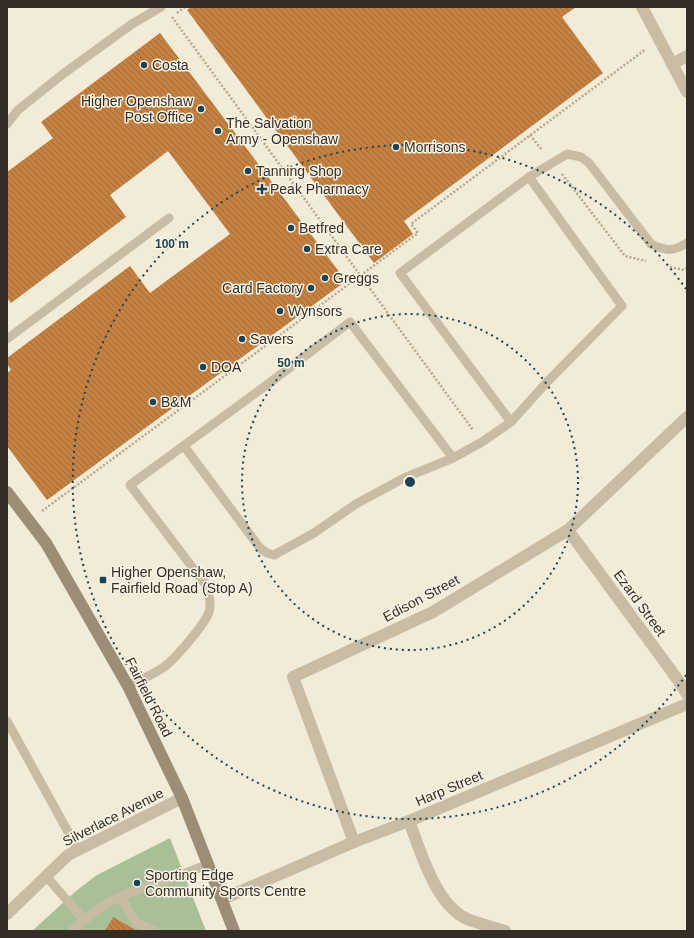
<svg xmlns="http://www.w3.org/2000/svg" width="694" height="938" font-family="Arial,sans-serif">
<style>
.pitch{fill:#a9bf98}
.building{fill:url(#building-back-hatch)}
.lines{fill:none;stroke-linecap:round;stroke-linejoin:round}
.path{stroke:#b4a88e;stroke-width:2.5;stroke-dasharray:2 2;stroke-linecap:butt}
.lane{stroke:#c8bda4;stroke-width:9}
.street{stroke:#c8bda4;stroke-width:12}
.secondary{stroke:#9c8d76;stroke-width:12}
.ring{fill:none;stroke:#1c4355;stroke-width:2;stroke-dasharray:2 4}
.poi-dot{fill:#1c4355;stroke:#f9f4e4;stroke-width:1.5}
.labels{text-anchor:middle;stroke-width:3;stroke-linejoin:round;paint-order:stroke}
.poi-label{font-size:14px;fill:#342d26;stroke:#f9f4e4;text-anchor:start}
.street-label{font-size:14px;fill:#342d26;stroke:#f9f4e4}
.centre{fill:#1c4355;stroke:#f9f4e4;stroke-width:2}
.ring-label{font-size:12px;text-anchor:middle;font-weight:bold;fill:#1c4355;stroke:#f9f4e4;stroke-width:3;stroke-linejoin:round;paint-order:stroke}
</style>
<defs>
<pattern id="building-back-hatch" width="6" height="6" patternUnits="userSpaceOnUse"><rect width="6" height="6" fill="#c58141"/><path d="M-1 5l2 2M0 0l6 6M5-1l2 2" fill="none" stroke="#a16a36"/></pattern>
</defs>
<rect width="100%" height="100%" fill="#f1ebd8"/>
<path class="pitch" d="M 170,838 L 206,931 L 32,931 L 76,891 L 97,875 Z"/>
<g class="building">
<path d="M 191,7 L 576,7 L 562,17 L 603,73 L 404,221 L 413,234 L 374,263 L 187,10 Z"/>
<path d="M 160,33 L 346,281 L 47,500 L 7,446 L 7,373 L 11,370 L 7,364 L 7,358 L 130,266 L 150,293 L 230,234 L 168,151 L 110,195 L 126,217 L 11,303 L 7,298 L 7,172 L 53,138 L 41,122 Z"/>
<path d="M 113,917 L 137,931 L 105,931 Z"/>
</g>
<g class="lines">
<g class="path">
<path d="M 177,13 L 185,7"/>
<path d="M 172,17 L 473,430"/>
<path d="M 530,135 L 542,150"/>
<path d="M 562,174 L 625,256 L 646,261"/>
<path d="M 670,267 L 684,270 L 687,268"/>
<path d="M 42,511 L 418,233 L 411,224 L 646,49"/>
</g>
<g class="lane">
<path d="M 7,124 L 18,110 L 63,74 L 132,24 L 161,7"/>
<path d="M 7,339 L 169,218"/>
<path d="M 511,422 L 547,382 L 622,306 L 529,177"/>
<path d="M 184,446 L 260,548 L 267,553 L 274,555 L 314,533 L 356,504 L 404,478 L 453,458"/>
<path d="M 128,686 C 139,680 153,675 164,667 C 175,659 205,624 209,612 C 212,603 208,593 205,584 L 130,485 L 268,384 L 350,322 L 453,458 L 482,442 L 511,422 L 400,273 L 529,177 L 567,154 L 581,157 L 589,163 L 651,244 C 666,251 672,252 687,243"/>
<path d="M 7,721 L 78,850"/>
<path d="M 46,876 L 83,919"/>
<path d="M 120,896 L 136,923 L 155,931"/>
<path d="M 72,931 C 84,919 106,902 122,896 C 150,884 180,876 209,864"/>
</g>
<g class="street">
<path d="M 642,7 L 687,92"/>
<path d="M 672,64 L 687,56"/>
<path d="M 568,530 L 678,680 L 687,694"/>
<path d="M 409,821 C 421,852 435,904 467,919 C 479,924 493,927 505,931"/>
<path d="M 354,842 L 293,677 L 433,612 L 568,530 L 687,417"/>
<path d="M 223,899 L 354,842 L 409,821 L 687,704"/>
<path d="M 7,914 L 68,855 L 182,798"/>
</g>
<path class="secondary" d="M 7,492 L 46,543 L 128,686 L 182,798 L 234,931"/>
</g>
<g class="ring">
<circle cx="410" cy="482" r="168"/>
<path d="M686 675A337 337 0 1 1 686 289"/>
</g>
<g class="poi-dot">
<circle cx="144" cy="65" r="4"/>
<circle cx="201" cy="109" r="4"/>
<circle cx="218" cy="131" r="4"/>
<circle cx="396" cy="147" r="4"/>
<circle cx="248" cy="171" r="4"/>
<path d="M260 183h4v4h4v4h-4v4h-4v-4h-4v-4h4z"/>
<circle cx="291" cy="228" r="4"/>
<circle cx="307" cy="249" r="4"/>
<circle cx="325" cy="278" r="4"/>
<circle cx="311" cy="288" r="4"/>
<circle cx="280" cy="311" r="4"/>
<circle cx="242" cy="339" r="4"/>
<circle cx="203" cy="367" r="4"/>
<circle cx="153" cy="402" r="4"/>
<rect x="99" y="576" width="8" height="8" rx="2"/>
<circle cx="137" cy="883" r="4"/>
</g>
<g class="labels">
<g class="poi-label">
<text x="152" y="70">Costa</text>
<text x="193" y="106" text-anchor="end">Higher Openshaw<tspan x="193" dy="16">Post Office</tspan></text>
<text x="226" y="128">The Salvation<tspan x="226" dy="16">Army - Openshaw</tspan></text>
<text x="404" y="152">Morrisons</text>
<text x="256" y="176">Tanning Shop</text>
<text x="270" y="194">Peak Pharmacy</text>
<text x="299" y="233">Betfred</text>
<text x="315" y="254">Extra Care</text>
<text x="333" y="283">Greggs</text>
<text x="303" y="293" text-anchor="end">Card Factory</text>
<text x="288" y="316">Wynsors</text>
<text x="250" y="344">Savers</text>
<text x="211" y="372">DOA</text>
<text x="161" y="407">B&amp;M</text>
<text x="111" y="577">Higher Openshaw,<tspan x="111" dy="16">Fairfield Road (Stop A)</tspan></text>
<text x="145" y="880">Sporting Edge<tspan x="145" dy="16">Community Sports Centre</tspan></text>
</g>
<g class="street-label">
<text transform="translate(421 598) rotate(-28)" y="5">Edison Street</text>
<text transform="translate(640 603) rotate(54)" y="5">Ezard Street</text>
<text transform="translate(149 697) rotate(63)" y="5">Fairfield Road</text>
<text transform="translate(449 788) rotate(-23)" y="5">Harp Street</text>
<text transform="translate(113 817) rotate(-27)" y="5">Silverlace Avenue</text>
</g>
</g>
<circle cx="410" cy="482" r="6" class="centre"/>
<g class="ring-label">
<text x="172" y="248">100 m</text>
<text x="291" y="367">50 m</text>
</g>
<rect width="694" height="938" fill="none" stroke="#342d26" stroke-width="16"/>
</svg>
